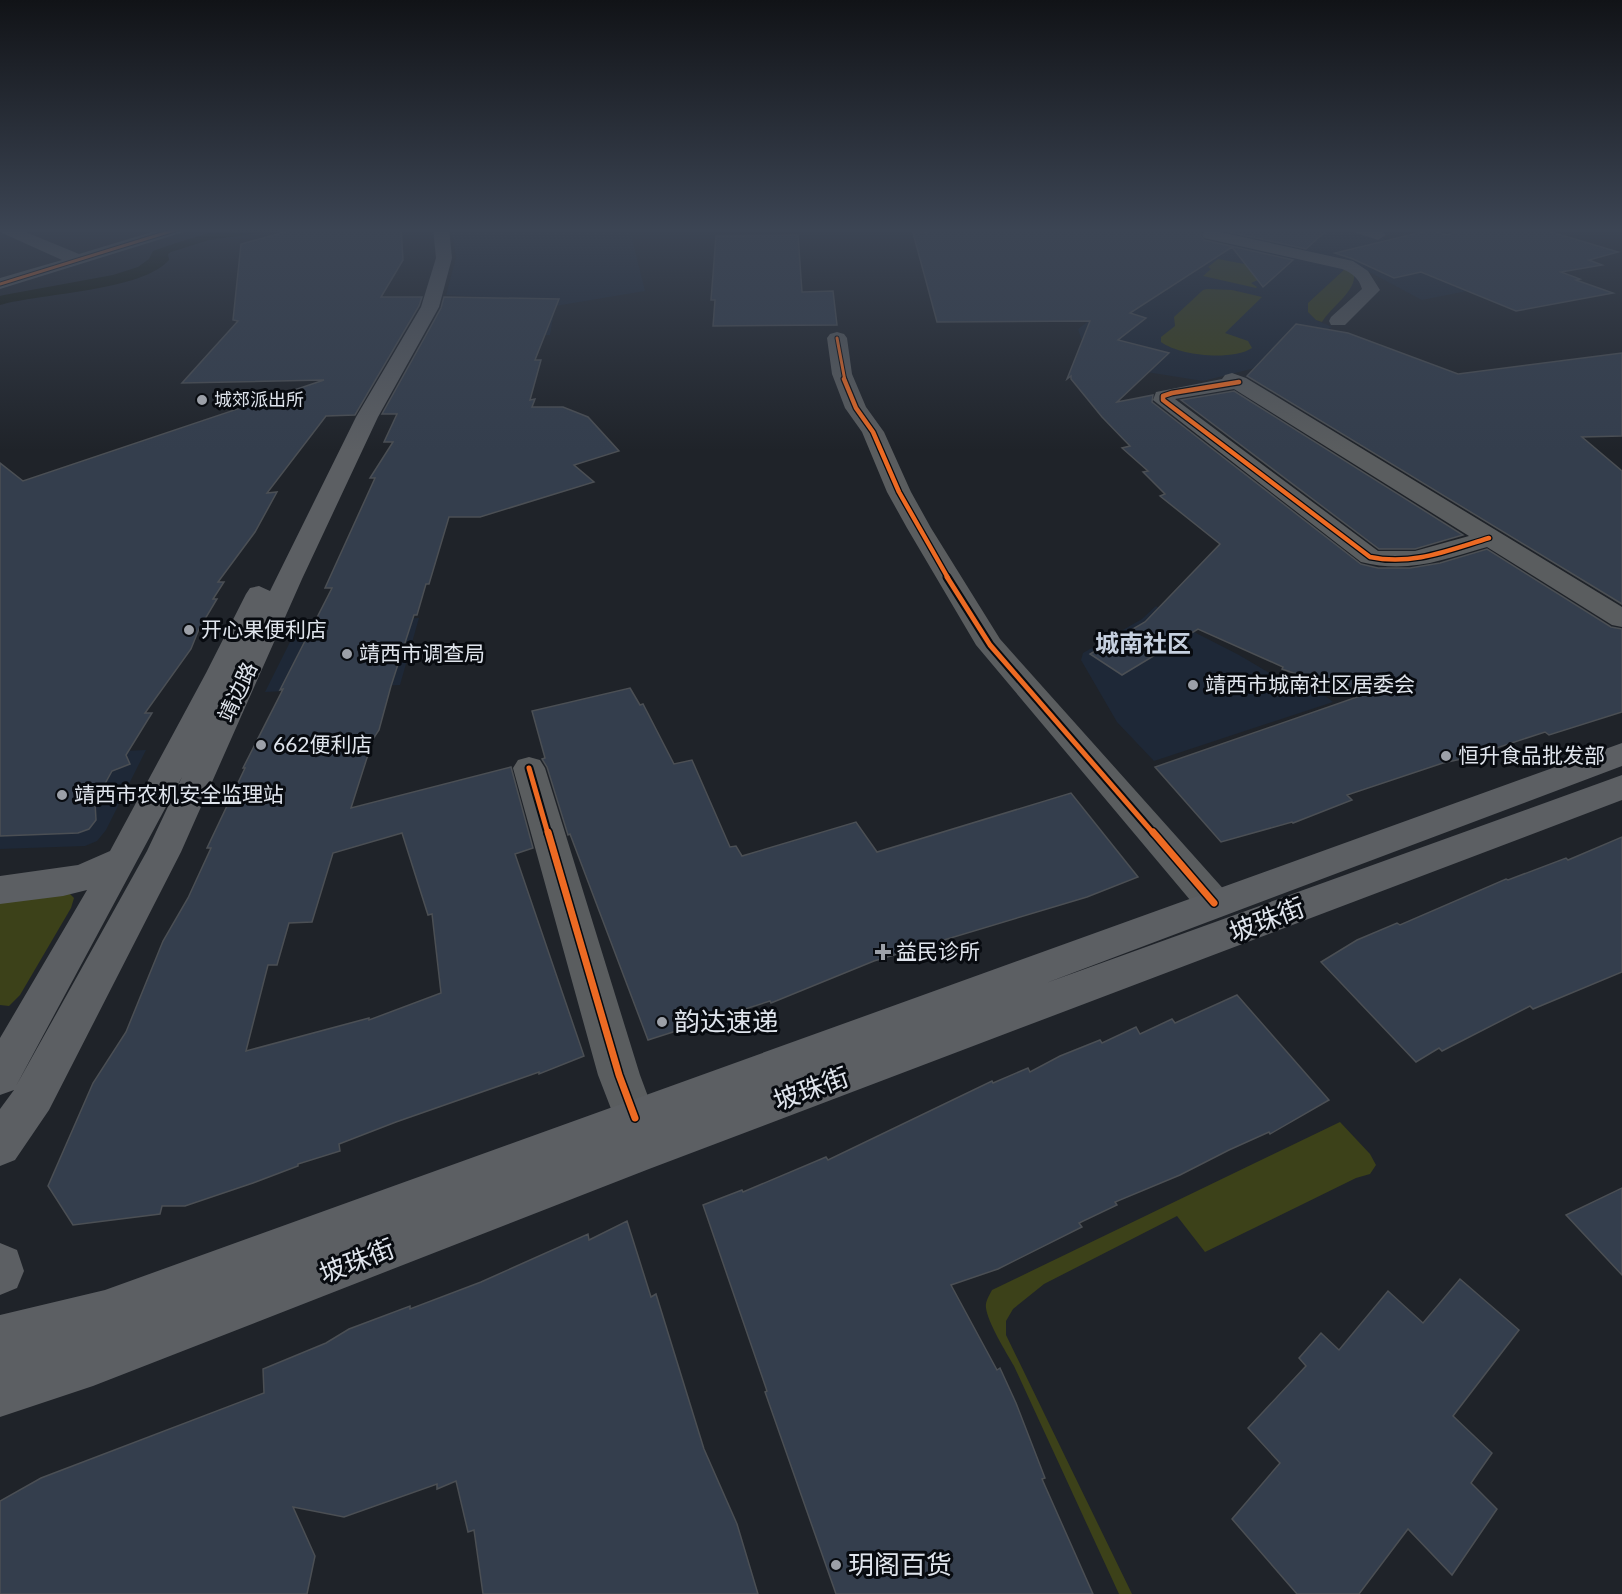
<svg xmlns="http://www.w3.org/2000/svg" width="1622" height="1594" font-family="Lato,'Noto Sans SC',sans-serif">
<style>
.built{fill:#1e2837}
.green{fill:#3c4119}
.water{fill:#0e1104}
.building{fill:#343e4d;stroke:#4b4f54;stroke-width:1.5;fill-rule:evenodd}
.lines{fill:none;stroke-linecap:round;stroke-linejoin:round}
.street{fill:#5a5d5f;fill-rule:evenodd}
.secondary{fill:#5c5f63;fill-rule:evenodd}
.cycleway-far3-casing{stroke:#080b10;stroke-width:5}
.cycleway-far2-casing{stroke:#080b10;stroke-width:7}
.cycleway-far1-casing{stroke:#080b10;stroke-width:9}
.cycleway-casing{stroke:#080b10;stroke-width:10}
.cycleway-far3{stroke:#ed6a23;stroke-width:3}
.cycleway-far2{stroke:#ed6a23;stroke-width:4.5}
.cycleway-far1{stroke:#ed6a23;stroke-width:5}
.cycleway{stroke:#ed6a23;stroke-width:7}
.poi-dot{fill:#9ca0a8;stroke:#080b10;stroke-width:2}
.labels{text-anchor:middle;stroke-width:6;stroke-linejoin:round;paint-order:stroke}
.far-poi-label{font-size:18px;fill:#dfe4ec;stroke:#080b10;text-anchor:start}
.poi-label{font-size:21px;fill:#dfe4ec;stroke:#080b10;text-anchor:start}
.street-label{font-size:21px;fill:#dfe4ec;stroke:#080b10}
.quarter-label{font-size:24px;font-weight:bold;fill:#c6d0df;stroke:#080b10}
.near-street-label{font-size:26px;fill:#dfe4ec;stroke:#080b10}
.near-poi-label{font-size:26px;fill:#dfe4ec;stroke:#080b10;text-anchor:start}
</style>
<rect width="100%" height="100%" fill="#1f2329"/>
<g class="built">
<path d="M 452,228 L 632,228 L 631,235 L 645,291 L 555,306 L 550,335 L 429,335 L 484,302 L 482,297 L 446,295 L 456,258 Z"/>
<path d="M 1221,228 L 1346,228 L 1387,239 L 1380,241 L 1450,284 L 1467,291 L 1422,300 L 1358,266 L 1216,232 Z"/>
<path d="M 1229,243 L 1346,268 L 1308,303 L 1308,312 L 1316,320 L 1332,327 L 1263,366 L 1203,381 L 1134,370 L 1085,350 L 1078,329 L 1099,313 Z"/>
<path d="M 1156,606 L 1196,633 L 1239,655 L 1283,681 L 1324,695 L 1333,702 L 1154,761 L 1117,722 L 1081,660 L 1083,653 L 1142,619 Z"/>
<path d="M 419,618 L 400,685 L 265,692 L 300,622 Z"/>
<path d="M 146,750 L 106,830 L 97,841 L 85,846 L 0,849 L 0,760 L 23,756 Z"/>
</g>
<g class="green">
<path d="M 1218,259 L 1271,269 L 1258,280 L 1251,283 L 1257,287 L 1256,288 L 1203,276 L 1211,269 L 1208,267 Z"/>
<path d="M 1346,268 L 1354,275 C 1356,291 1331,307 1322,322 L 1316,320 L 1308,312 L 1308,303 Z"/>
<path d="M 1207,289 L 1232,290 L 1262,297 L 1225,333 L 1248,341 L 1252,348 C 1232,361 1180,356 1161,342 L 1161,337 L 1175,326 L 1174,317 L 1203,290 Z"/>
<path d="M 68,892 L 74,898 L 71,908 L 20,995 L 9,1006 L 0,1005 L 0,897 Z"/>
<path d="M 1340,1122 L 1370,1154 L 1376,1165 L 1370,1174 L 1356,1178 L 1205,1252 L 1177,1216 L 1044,1284 L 1013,1309 L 1006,1321 L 1006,1335 L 1132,1594 L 1119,1594 L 1014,1366 C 1006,1352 988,1323 986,1308 C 985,1302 989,1296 992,1290 Z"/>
</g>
<path class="water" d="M 259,228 L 295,228 L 209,240 L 171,252 L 168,254 L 169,260 C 142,291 42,293 0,305 L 0,296 L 4,295 L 113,275 L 138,267 L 149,259 L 153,251 L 176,243 L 209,233 Z"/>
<g class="building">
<path d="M 299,228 L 401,228 L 403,260 L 381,297 L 422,297 L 419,306 L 355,415 L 326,416 L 267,493 L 277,492 L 255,532 L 218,582 L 224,582 L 213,599 L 217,599 L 199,629 L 191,649 L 145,713 L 152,713 L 126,755 L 130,764 L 112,771 L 95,802 L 96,820 L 89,829 L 78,833 L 0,836 L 0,463 L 23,481 L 324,380 L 182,383 L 238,321 L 233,320 L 241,244 Z"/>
<path d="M 1204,228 L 1200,235 L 1204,240 L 1293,260 L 1263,287 L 1232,247 L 1130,313 L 1146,318 L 1118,340 L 1169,353 L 1117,402 L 1153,395 L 1152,402 L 1361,564 L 1378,568 L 1410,568 L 1440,563 L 1487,549 L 1611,627 L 1622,629 L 1622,712 L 1549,735 L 1545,732 L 1466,758 L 1443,763 L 1347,795 L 1352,800 L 1293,823 L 1292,822 L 1221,842 L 1155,767 L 1360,696 L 1282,669 L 1283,667 L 1198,629 L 1122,675 L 1090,654 L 1145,622 L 1220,544 L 1160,496 L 1165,494 L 1143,472 L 1148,471 L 1122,448 L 1130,446 L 1102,417 L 1071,379 L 1071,376 L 1067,379 L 1090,321 L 937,322 L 913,233 L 926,233 L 925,229 Z"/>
<path d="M 1225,228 L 1329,228 L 1306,249 L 1224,231 Z"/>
<path d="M 1470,228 L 1486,230 L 1495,228 L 1538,228 L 1618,252 L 1589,260 L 1602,265 L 1561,272 L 1580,279 L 1576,280 L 1613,293 L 1516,311 L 1421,272 L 1394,278 L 1353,259 L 1335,253 L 1430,230 L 1447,235 Z"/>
<path d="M 798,235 L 802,292 L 833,291 L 837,325 L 713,326 L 715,300 L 711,300 L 716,236 Z"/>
<path d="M 444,297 L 559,299 L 535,360 L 541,360 L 530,400 L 535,399 L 532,407 L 563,407 L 588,417 L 619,451 L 574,465 L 594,482 L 480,517 L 449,517 L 429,584 L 426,584 L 417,615 L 414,615 L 391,686 L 379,730 L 373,739 L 351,808 L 511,767 L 533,848 L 515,854 L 584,1056 L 539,1074 L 539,1072 L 396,1122 L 339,1144 L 340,1151 L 298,1164 L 298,1166 L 253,1183 L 185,1206 L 162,1206 L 160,1214 L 73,1225 L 48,1186 L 93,1083 L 126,1032 L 163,941 L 188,898 L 211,848 L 207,848 L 245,768 L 243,768 L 283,689 L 280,690 L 332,588 L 325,588 L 375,478 L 370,478 L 393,442 L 384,442 L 397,414 L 382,414 L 441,308 ZM 402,833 L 428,915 L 432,914 L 441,993 L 369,1020 L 369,1018 L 246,1051 L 268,965 L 277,965 L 289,923 L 312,922 L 333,853 Z"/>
<path d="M 1296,324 L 1348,333 L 1458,374 L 1622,353 L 1622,436 L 1582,437 L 1622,471 L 1622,604 L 1247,376 Z"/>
<path d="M 1234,391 L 1463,535 L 1415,549 L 1379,549 L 1181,400 Z"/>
<path d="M 630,688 L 640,705 L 643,704 L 674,764 L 692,760 L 730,847 L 736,846 L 742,856 L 856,822 L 877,852 L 1071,793 L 1138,877 L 1087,897 L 874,961 L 771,1003 L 770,1001 L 648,1040 L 570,834 L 568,835 L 547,767 L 542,759 L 545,758 L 532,711 Z"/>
<path d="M 1622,837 L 1622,972 L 1533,1009 L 1530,1006 L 1442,1051 L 1439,1048 L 1416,1062 L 1321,962 L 1357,940 L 1397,923 L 1400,925 L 1506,879 L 1508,880 L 1566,858 L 1568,860 Z"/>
<path d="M 1237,995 L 1329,1100 L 1270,1134 L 1269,1132 L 1229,1150 L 1180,1175 L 1115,1202 L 1117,1205 L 1079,1223 L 1082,1227 L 998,1269 L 951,1285 L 997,1370 L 1000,1368 L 1016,1403 L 1045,1478 L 1042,1479 L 1093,1594 L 836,1594 L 765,1392 L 767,1391 L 703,1205 L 742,1190 L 743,1192 L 826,1157 L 828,1160 L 992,1081 L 993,1083 L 1028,1068 L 1030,1072 L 1060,1056 L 1100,1040 L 1102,1043 L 1136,1027 L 1140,1034 L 1172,1019 L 1175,1023 Z"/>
<path d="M 1622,1188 L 1622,1275 L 1566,1215 Z"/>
<path d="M 627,1221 L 651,1297 L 656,1294 L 704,1449 L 737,1524 L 758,1594 L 483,1594 L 474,1530 L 468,1532 L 456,1481 L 437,1489 L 437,1484 L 344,1517 L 293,1507 L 315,1556 L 307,1594 L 0,1594 L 0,1501 L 41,1478 L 264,1393 L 263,1369 L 326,1343 L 349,1329 L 410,1306 L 410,1309 L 481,1282 L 588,1234 L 589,1240 Z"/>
<path d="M 1460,1279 L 1519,1330 L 1453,1416 L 1492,1453 L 1471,1483 L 1497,1509 L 1452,1575 L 1408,1529 L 1359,1594 L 1297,1594 L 1232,1519 L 1280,1463 L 1248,1428 L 1306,1366 L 1299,1358 L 1321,1333 L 1339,1350 L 1388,1291 L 1423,1323 Z"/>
</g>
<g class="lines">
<g class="street">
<path d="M 0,228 L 16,228 L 79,254 L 165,228 L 189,228 L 187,231 L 0,289 L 0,278 L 62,260 L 0,232 Z"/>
<path d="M 1207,228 L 1223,228 L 1220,232 L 1353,261 L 1368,271 L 1380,290 L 1345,325 L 1331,325 L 1329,321 L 1331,317 L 1362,289 C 1359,278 1352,273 1342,269 L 1204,238 L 1202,235 Z"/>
<path d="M 1348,228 C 1361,228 1376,226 1386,235 L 1378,240 L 1350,231 Z"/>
<path d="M 837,332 L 844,334 L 847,338 L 852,374 L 866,407 L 884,432 L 911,492 L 931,528 L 1000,639 L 1227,893 L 1232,903 L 1227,913 L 1214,917 L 1201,913 L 976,645 L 907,528 L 887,492 L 862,432 L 845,408 L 832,374 L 827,338 L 830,334 Z"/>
<path d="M 1232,373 L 1246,378 L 1622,607 L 1622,627 L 1612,625 L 1487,547 C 1442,560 1408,574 1361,562 L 1153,400 L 1156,392 L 1222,379 L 1225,375 ZM 1234,389 L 1469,536 L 1415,551 L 1378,551 L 1175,399 Z"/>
<path d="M 529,757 L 540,760 L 545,768 L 640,1075 L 656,1118 L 650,1132 L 635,1138 L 620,1132 L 598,1075 L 513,768 L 518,760 Z"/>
</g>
<g class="secondary">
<path d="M 433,228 L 449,228 L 452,258 L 439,307 L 378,417 L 302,579 L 181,852 L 49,1110 L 15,1160 L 0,1166 L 0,1109 L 14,1090 L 0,1095 L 0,1038 L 87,890 L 63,896 L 0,904 L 0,876 L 78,865 L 110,851 L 206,673 L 246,594 L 250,588 L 259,586 L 270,591 L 356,417 L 421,307 L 436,258 ZM 182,777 L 147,851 L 16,1086 Z"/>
<path d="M 1622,743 L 1622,766 L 1046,983 L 1622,775 L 1622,800 L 649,1169 L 93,1386 L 0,1417 L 0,1365 L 10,1362 L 0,1365 L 0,1315 L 105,1290 Z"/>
<path d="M 0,1243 L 17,1250 L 24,1271 L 17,1288 L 0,1295 Z"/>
</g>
<defs>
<g id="cycleway-far3">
<path d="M 0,284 L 181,228"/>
<path d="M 837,338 L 845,381"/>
</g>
<g id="cycleway-far2">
<path d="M 844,379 L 856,408 L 873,432 L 899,492 L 948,578"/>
<path d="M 1239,382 L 1172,393 L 1163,396 L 1163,400 L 1370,557 C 1412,566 1449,550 1489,538"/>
</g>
<g id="cycleway-far1">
<path d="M 947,577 L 990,645 L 1154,834"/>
<path d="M 529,768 L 548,834"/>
</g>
<g id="cycleway">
<path d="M 548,832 L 619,1075 L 635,1118"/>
<path d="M 1153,832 L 1214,903"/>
</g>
</defs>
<use href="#cycleway-far3" class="cycleway-far3-casing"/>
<use href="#cycleway-far2" class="cycleway-far2-casing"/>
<use href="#cycleway-far1" class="cycleway-far1-casing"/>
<use href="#cycleway" class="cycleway-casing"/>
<use href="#cycleway-far3" class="cycleway-far3"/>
<use href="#cycleway-far2" class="cycleway-far2"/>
<use href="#cycleway-far1" class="cycleway-far1"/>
<use href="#cycleway" class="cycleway"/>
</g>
<linearGradient id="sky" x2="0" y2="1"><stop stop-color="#111317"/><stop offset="0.51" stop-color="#3c4554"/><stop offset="1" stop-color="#3c4554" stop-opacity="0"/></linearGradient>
<rect width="1622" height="451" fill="url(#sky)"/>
<g class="poi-dot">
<circle cx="202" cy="400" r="6"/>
<circle cx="189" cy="630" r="6"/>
<circle cx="347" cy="654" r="6"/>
<circle cx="1193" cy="685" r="6"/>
<circle cx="261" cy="745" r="6"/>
<circle cx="1446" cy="756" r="6"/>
<circle cx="62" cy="795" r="6"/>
<path d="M880 943h6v6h6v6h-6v6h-6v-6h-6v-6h6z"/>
<circle cx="662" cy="1022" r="6"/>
<circle cx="836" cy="1565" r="6"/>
</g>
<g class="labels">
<g class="far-poi-label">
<text x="214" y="406">城郊派出所</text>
</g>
<g class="poi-label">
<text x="201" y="637">开心果便利店</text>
<text x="359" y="661">靖西市调查局</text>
<text x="1205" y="692">靖西市城南社区居委会</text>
<text x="273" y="752">662便利店</text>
<text x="1458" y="763">恒升食品批发部</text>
<text x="74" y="802">靖西市农机安全监理站</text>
<text x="896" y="959">益民诊所</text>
</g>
<g class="street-label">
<text transform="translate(238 692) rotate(-65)" y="7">靖边路</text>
</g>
<g class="quarter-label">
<text x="1143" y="652">城南社区</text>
</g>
<g class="near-street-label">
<text transform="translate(1267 920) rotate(-21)" y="9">坡珠街</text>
<text transform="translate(811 1089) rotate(-20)" y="9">坡珠街</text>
<text transform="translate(357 1261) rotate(-21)" y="9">坡珠街</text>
</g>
<g class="near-poi-label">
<text x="674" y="1031">韵达速递</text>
<text x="848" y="1574">玥阁百货</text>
</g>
</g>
</svg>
